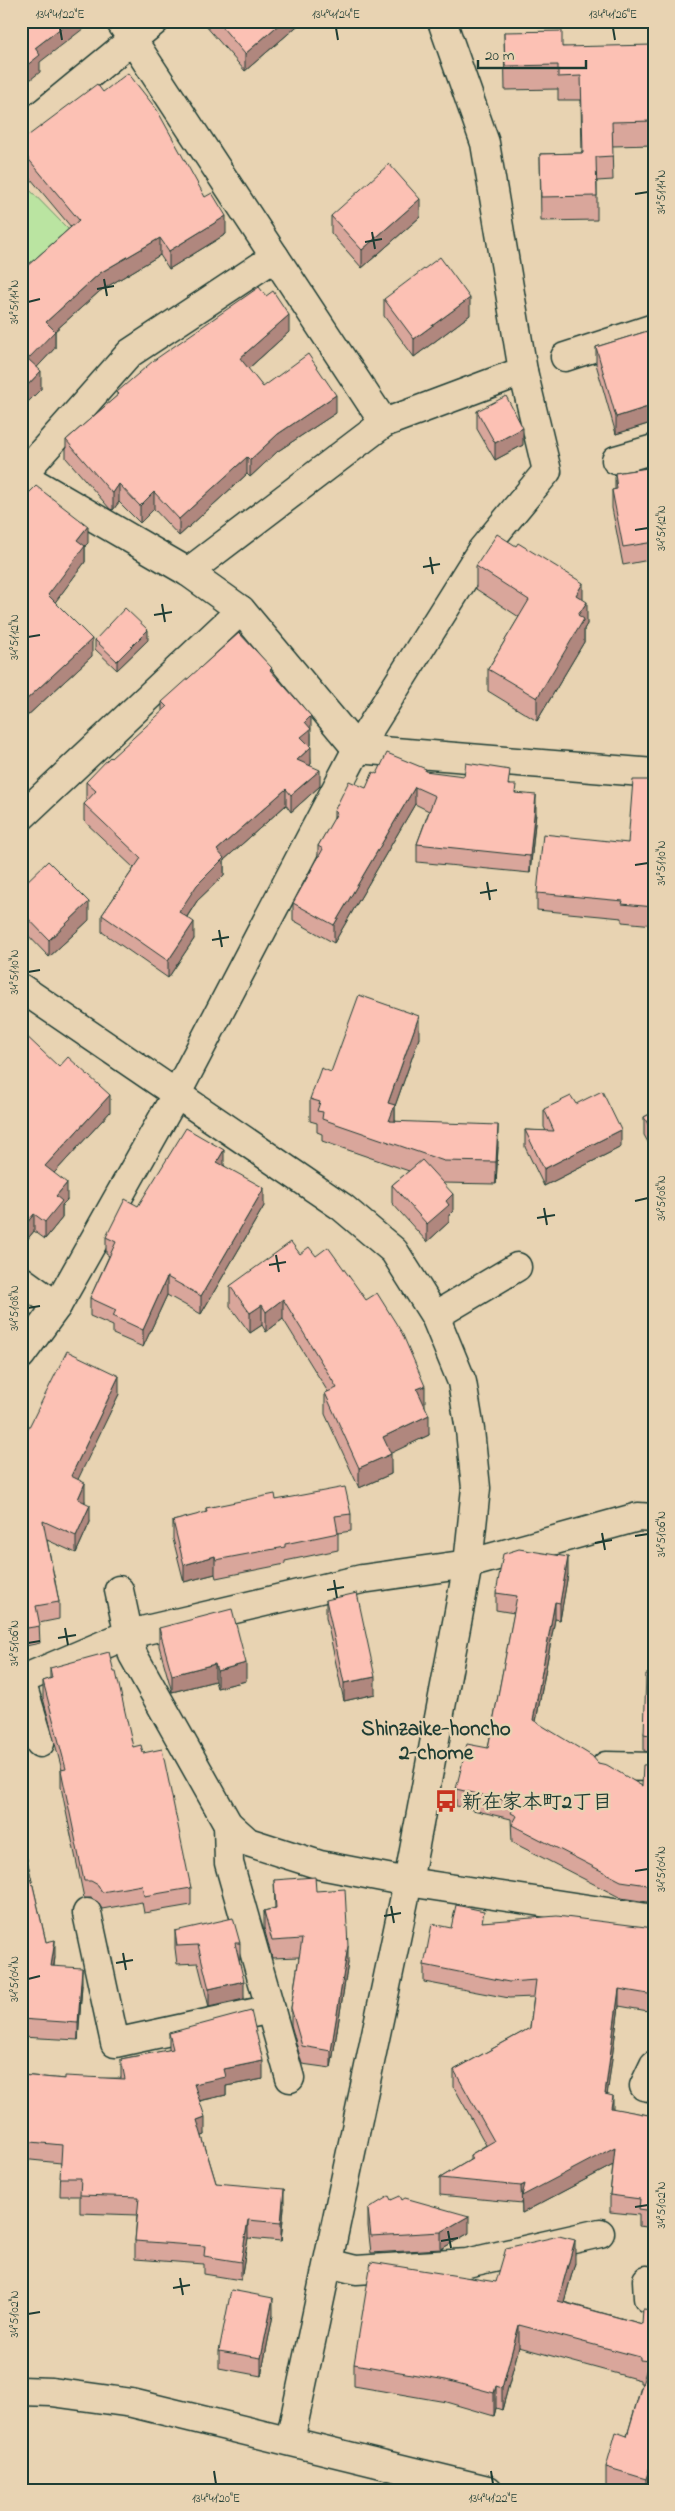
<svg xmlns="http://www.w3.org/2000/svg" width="675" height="2511" font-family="'Indie Flower','Klee One',sans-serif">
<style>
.green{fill:#bae4a1;stroke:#6c906a}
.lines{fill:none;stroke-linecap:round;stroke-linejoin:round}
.street-casing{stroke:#1f3d34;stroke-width:31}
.secondary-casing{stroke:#1f3d34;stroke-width:31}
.street{stroke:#e8d3b2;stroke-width:28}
.secondary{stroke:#e8d3b2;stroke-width:28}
.wall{fill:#d9a69b;stroke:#1f3d34}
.shaded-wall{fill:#b0877e;stroke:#1f3d34}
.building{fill:#fcc1b4;stroke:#1f3d34}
.ticks{fill:none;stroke:#1f3d34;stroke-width:2}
.labels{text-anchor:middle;stroke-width:5;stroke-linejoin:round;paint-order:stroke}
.poi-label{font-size:20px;font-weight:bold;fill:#1f3d34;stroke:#e8d3b2;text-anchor:start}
.neighbourhood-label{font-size:21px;font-weight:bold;fill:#1f3d34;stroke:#e8d3b2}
.neatline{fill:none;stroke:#1f3d34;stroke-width:2}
.ticks-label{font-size:12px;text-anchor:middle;fill:#1f3d34}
</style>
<rect width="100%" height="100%" fill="#e8d3b2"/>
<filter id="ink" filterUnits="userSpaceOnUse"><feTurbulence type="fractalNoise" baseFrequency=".02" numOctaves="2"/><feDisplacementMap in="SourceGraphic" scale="10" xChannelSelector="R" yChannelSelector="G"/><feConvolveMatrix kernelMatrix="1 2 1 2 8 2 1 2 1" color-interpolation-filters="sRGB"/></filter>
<g filter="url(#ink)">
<path class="green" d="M 21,181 L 69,230 L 21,273 Z"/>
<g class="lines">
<defs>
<g id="street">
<path d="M 120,21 L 384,423"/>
<path d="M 21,131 L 155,21"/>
<path d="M 565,357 L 654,328"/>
<path d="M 616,460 L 654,449"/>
<path d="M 21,475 L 188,572 L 241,610 L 357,749 L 654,773"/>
<path d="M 21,476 L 130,353 L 275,257"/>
<path d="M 188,572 L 384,423 L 523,371 L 485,143 L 442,21"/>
<path d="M 21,817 L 241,610"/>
<path d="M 21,1280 L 57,1306"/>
<path d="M 435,1316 L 517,1267"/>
<path d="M 21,1355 L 57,1306 L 177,1093 L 357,749 L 481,551 L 547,471 L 523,371"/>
<path d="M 119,1590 L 133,1655 L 228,1824 L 248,1842 L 320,1865 L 408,1882 L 654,1919"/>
<path d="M 21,1680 L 129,1634 L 362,1579 L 468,1564 L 638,1517 L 654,1518"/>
<path d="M 21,1681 L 40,1743"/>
<path d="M 606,1766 L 654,1767"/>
<path d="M 228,1824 L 229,1863 L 290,2078"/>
<path d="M 87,1913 L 115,2043 L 271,2009"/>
<path d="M 654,2065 L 644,2086 L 654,2088"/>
<path d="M 328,2263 L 356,2270 L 467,2263 L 600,2233"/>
<path d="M 648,2298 L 647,2280 L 654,2281"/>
</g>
<g id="secondary">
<path d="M 21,988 L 342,1207 L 394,1251 L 435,1316 L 462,1382 L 470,1430 L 476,1488 L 468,1564 L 408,1882 L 290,2441"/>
<path d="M 21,2391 L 52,2392 L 132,2403 L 488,2490"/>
</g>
</defs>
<use href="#street" class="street-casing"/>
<use href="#secondary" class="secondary-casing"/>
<use href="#street" class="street"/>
<use href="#secondary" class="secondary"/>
</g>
<g class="wall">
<path d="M 205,21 L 303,21 L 245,71 L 205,25 Z"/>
<path d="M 504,32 L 562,47 L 654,54 L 654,145 L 612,146 L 613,180 L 597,181 L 597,220 L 541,221 L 540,154 L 582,153 L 581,100 L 558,100 L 558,89 L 505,90 Z"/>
<path d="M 103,92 L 205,197 L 226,234 L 169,269 L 160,255 L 100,291 L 55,331 L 55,348 L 37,367 L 41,389 L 21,409 L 26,267 L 71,227 L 21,167 L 21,141 Z"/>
<path d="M 331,216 L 420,217 L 362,268 L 331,233 Z"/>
<path d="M 384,299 L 470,315 L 414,357 L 384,316 Z"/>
<path d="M 654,329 L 654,422 L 616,434 L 596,364 L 596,347 Z"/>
<path d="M 289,332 L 248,369 L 263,387 L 336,413 L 278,451 L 250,477 L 247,474 L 179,536 L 154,509 L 140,523 L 119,502 L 113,510 L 110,509 L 66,458 L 66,440 L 117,396 L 117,392 Z"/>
<path d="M 477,411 L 523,445 L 495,460 L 477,429 Z"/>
<path d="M 654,467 L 654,559 L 623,565 L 612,508 L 612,490 L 615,490 L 615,473 Z"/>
<path d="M 21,501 L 88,543 L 85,546 L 85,562 L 55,602 L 92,656 L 26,717 L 21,712 Z"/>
<path d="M 476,566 L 583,600 L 587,624 L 584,629 L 584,642 L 537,721 L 488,691 L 488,669 L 519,617 L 476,589 Z"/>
<path d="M 95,640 L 148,640 L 117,670 L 95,649 Z"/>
<path d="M 272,673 L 311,733 L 311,745 L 310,746 L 311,764 L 310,765 L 320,786 L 291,812 L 286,805 L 224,860 L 224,875 L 197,901 L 187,917 L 194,939 L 168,978 L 102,932 L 102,915 L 134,868 L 84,821 L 84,804 L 88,800 L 86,799 L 86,782 L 162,712 L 162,702 Z"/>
<path d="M 426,772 L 510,785 L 516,793 L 536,813 L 530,873 L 417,862 L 417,844 L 429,811 L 415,804 L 334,943 L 293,920 L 293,903 L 318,858 L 318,846 L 334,819 L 334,811 L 366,788 L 377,774 Z"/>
<path d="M 654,780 L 654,925 L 622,922 L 622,918 L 537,910 L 537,893 L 628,843 Z"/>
<path d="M 21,887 L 89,920 L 49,957 L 21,928 Z"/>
<path d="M 419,1038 L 395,1106 L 395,1121 L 498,1147 L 496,1184 L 443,1183 L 453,1211 L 449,1215 L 449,1222 L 427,1242 L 392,1203 L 392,1185 L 409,1171 L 322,1141 L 322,1134 L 317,1132 L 317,1123 L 310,1121 L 310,1099 L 331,1072 Z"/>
<path d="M 59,1067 L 110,1112 L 54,1173 L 67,1200 L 62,1205 L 62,1218 L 45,1239 L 34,1231 L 21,1247 Z"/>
<path d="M 544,1109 L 621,1147 L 544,1186 L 525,1147 L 525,1130 L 546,1131 L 544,1127 Z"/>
<path d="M 654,1112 L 654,1153 L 644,1135 L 644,1117 Z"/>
<path d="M 224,1165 L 264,1206 L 201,1314 L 167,1295 L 143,1347 L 113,1334 L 113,1326 L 90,1316 L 90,1298 L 109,1256 L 106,1254 L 106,1237 L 138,1206 Z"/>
<path d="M 300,1254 L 425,1406 L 429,1435 L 390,1453 L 391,1474 L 359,1488 L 325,1414 L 325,1393 L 328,1392 L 283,1319 L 266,1332 L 262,1325 L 250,1333 L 230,1306 L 230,1286 Z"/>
<path d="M 119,1394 L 77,1479 L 85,1501 L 85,1502 L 90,1522 L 76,1553 L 47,1540 L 59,1602 L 59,1619 L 39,1623 L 40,1643 L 21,1647 L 21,1443 Z"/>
<path d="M 276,1500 L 351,1514 L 351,1531 L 338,1533 L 338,1550 L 285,1561 L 285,1564 L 216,1578 L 215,1574 L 184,1582 L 173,1539 L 173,1521 L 206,1513 L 206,1508 Z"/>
<path d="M 568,1574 L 560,1620 L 555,1619 L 536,1722 L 598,1763 L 642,1786 L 654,1764 L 654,1903 L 621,1898 L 512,1842 L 511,1819 L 456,1806 L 456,1789 L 488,1748 L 514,1613 L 496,1610 L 496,1593 Z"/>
<path d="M 326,1600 L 375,1694 L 344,1701 L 326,1617 Z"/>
<path d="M 159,1628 L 246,1681 L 217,1688 L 215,1681 L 172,1692 L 159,1646 Z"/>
<path d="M 50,1668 L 133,1747 L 143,1753 L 191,1888 L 191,1905 L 144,1913 L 142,1902 L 102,1909 L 98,1902 L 91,1898 L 84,1898 L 61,1787 L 61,1770 L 62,1770 L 43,1698 L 43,1681 L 50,1679 Z"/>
<path d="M 654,1674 L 654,1753 L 644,1751 L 644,1734 Z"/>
<path d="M 21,1834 L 46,1942 L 55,1957 L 54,1966 L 82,1985 L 78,2040 L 21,2037 Z"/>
<path d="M 274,1880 L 316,1891 L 348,1963 L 331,2068 L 302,2064 L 291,2025 L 291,2008 L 299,1957 L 272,1958 L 264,1928 L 264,1911 L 275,1908 Z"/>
<path d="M 484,1922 L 654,1928 L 654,2012 L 619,2006 L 607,2094 L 613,2109 L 654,2116 L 654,2228 L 639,2226 L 639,2215 L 610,2212 L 610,2195 L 613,2165 L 522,2213 L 522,2203 L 440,2195 L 440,2178 L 470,2160 L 470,2155 L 486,2145 L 454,2087 L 454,2070 L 530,2028 L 534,1997 L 509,1998 L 424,1982 L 424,1965 L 451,1928 Z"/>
<path d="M 175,1931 L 240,1943 L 240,1960 L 239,1960 L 244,1999 L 209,2007 L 198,1963 L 177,1964 L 175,1948 Z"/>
<path d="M 169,2033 L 263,2079 L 226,2086 L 226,2095 L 200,2101 L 205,2135 L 202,2136 L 216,2183 L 284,2207 L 281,2241 L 248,2238 L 241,2280 L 204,2274 L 204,2264 L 135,2259 L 135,2241 L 137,2215 L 80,2213 L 80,2196 L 60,2196 L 61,2163 L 21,2159 L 21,2075 L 65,2079 L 121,2078 L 121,2059 L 169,2050 Z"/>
<path d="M 391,2200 L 402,2200 L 469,2233 L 441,2249 L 371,2253 L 368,2226 L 368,2209 Z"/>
<path d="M 575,2263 L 564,2302 L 642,2324 L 654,2310 L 654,2475 L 649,2490 L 606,2489 L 606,2467 L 627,2436 L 642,2383 L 640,2383 L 640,2380 L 519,2347 L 502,2410 L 496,2408 L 494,2416 L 446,2402 L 354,2386 L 354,2364 L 496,2282 Z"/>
<path d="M 273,2315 L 261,2376 L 219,2368 L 219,2351 Z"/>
</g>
<g class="shaded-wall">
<path d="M 70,21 L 88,21 L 88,25 L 40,62 L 40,72 L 21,87 L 21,70 L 35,48 Z"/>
<path d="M 283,21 L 303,21 L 245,71 L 245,54 Z"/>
<path d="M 420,199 L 420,217 L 362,268 L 362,250 Z"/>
<path d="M 226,216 L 226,234 L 169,269 L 169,251 Z"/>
<path d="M 160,238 L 160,255 L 100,291 L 55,331 L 55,348 L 28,377 L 28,359 L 46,322 L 100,273 Z"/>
<path d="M 470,298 L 470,315 L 414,357 L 414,339 Z"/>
<path d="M 289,315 L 289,332 L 240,376 L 240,358 Z"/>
<path d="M 41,371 L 41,389 L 21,409 L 21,392 Z"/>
<path d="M 336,395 L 336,413 L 278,451 L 250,477 L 250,460 L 278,434 Z"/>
<path d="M 654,405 L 654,422 L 616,434 L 616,417 Z"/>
<path d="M 523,428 L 523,445 L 495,460 L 495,443 Z"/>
<path d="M 247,457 L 247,474 L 179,536 L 179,519 Z"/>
<path d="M 119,484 L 119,502 L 113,510 L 113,493 Z"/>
<path d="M 154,492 L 154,509 L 140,523 L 140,506 Z"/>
<path d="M 88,526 L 88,543 L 85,546 L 85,562 L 48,612 L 48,595 L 77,540 Z"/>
<path d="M 583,583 L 583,605 L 576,595 Z"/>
<path d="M 587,602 L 587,624 L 584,629 L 584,642 L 537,721 L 537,698 L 578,615 Z"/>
<path d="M 148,630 L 148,640 L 117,670 L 117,661 Z"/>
<path d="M 92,639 L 92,656 L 26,717 L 26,700 Z"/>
<path d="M 311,716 L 311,745 L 301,754 L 301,737 L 305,722 Z"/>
<path d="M 311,747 L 311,764 L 297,777 L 297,760 Z"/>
<path d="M 320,770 L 320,786 L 291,812 L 291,795 Z"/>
<path d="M 415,787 L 415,804 L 334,943 L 334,925 Z"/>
<path d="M 286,789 L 286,805 L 224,860 L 224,875 L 197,901 L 179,929 L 179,912 L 217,850 Z"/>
<path d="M 536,795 L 536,813 L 530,873 L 530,856 Z"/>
<path d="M 89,902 L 89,920 L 49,957 L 49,940 Z"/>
<path d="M 194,922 L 194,939 L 168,978 L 168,961 Z"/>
<path d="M 419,1016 L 419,1038 L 395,1106 L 395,1127 L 389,1143 L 388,1103 Z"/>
<path d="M 110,1095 L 110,1112 L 45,1183 L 45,1166 Z"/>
<path d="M 498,1125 L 498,1147 L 496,1184 L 496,1162 Z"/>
<path d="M 621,1130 L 621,1147 L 544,1186 L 544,1169 Z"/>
<path d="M 224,1150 L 224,1168 L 217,1162 Z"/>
<path d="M 67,1183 L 67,1200 L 62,1205 L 62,1218 L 45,1239 L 45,1222 L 56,1196 Z"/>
<path d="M 264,1188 L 264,1206 L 201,1314 L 201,1296 Z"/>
<path d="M 453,1194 L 453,1211 L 449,1215 L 449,1222 L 427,1242 L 427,1224 L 446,1201 Z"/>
<path d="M 34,1214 L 34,1231 L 21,1247 L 21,1230 Z"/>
<path d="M 167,1277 L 167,1295 L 143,1347 L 143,1330 Z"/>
<path d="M 283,1299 L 283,1319 L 266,1332 L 266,1312 Z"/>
<path d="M 262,1305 L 262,1325 L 250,1333 L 250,1313 Z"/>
<path d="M 119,1376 L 119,1394 L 71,1494 L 71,1476 Z"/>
<path d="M 425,1386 L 425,1406 L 417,1410 L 417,1389 Z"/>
<path d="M 429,1415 L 429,1435 L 383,1457 L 383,1437 Z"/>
<path d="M 391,1454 L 391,1474 L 359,1488 L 359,1468 Z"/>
<path d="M 85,1483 L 85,1501 L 78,1516 L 78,1499 Z"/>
<path d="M 90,1505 L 90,1522 L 76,1553 L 76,1536 Z"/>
<path d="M 215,1556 L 215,1574 L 184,1582 L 184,1565 Z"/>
<path d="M 568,1557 L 568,1574 L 560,1620 L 560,1603 Z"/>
<path d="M 555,1602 L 555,1619 L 533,1737 L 533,1720 Z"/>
<path d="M 246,1663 L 246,1681 L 217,1688 L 217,1671 Z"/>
<path d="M 215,1664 L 215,1681 L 172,1692 L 172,1675 Z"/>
<path d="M 375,1677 L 375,1694 L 344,1701 L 344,1683 Z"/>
<path d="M 22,1720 L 22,1738 L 21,1738 L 21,1721 Z"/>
<path d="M 55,1940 L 55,1957 L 51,1983 L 51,1966 Z"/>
<path d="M 348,1946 L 348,1963 L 331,2068 L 331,2051 Z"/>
<path d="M 82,1968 L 82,1985 L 78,2040 L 78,2023 Z"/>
<path d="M 244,1981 L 244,1999 L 209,2007 L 209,1989 Z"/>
<path d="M 619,1989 L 619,2006 L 605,2111 L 605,2094 Z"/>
<path d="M 263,2061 L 263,2079 L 226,2086 L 226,2095 L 194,2102 L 194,2084 L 224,2069 Z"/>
<path d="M 613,2096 L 613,2113 L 611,2108 Z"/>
<path d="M 205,2117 L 205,2135 L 197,2138 L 197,2120 Z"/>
<path d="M 615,2147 L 615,2164 L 522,2213 L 521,2186 Z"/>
<path d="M 284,2189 L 284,2207 L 281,2241 L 281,2223 Z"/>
<path d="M 469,2216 L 469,2233 L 441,2249 L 441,2232 Z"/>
<path d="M 248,2220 L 248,2238 L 241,2280 L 241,2262 Z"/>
<path d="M 575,2240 L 575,2263 L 558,2323 L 558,2301 Z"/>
<path d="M 273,2298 L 273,2315 L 261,2376 L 261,2358 Z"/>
<path d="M 519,2325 L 519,2347 L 502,2410 L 502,2388 Z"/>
<path d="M 496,2386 L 496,2408 L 494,2416 L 494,2393 Z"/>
<path d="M 654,2453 L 654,2475 L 649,2490 L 646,2490 L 646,2479 Z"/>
</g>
<g class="building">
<path d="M 21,21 L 70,21 L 35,48 L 40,55 L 21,70 Z"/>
<path d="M 217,21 L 283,21 L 245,54 Z"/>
<path d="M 562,31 L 562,47 L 653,45 L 653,54 L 654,54 L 654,121 L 612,122 L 613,156 L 596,157 L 597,196 L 541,197 L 540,154 L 583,153 L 581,76 L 558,77 L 558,65 L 505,66 L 504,32 Z"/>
<path d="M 128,73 L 157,110 L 205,197 L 212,193 L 226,216 L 169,251 L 160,238 L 100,273 L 46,322 L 55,331 L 28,359 L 41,371 L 21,392 L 21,262 L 26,267 L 79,220 L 21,150 L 21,141 L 97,84 L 103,92 Z"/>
<path d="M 389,164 L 420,199 L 362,250 L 331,216 Z"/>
<path d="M 440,257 L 470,298 L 414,339 L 384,299 Z"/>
<path d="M 259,287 L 266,296 L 273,291 L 289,315 L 240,358 L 263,387 L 308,354 L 336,395 L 278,434 L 250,460 L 247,457 L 179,519 L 154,492 L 140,506 L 119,484 L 113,493 L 110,491 L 66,440 L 119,394 L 117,392 L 153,361 Z"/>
<path d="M 654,329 L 654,405 L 616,417 L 596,347 Z"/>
<path d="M 506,396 L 523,428 L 495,443 L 477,411 Z"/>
<path d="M 654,467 L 654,542 L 623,547 L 612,490 L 617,489 L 615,473 Z"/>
<path d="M 36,486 L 88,526 L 77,540 L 85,546 L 48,595 L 92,639 L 26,700 L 21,695 L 21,501 Z"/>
<path d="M 497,534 L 516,546 L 518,543 L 583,583 L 576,595 L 587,602 L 578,615 L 584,619 L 537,698 L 488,669 L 529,600 L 476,566 Z"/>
<path d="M 125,608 L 148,630 L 117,661 L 95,640 Z"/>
<path d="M 239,633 L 272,668 L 270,670 L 311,716 L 305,722 L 311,729 L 301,737 L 311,747 L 297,760 L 320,770 L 291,795 L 286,789 L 217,850 L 224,858 L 197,885 L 179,912 L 194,922 L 168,961 L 102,915 L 141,858 L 84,804 L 96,791 L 86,782 L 110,757 L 111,758 L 167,707 L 162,702 Z"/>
<path d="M 387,753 L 426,769 L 425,771 L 464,776 L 466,763 L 510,770 L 508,785 L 516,785 L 515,793 L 536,795 L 530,856 L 417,844 L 435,796 L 415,787 L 334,925 L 293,903 L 323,849 L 318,846 L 337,813 L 334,811 L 349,781 L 366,788 L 373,772 L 377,774 Z"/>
<path d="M 633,780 L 654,780 L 654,907 L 622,904 L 623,901 L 537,893 L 543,834 L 628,843 Z"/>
<path d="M 48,861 L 89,902 L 49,940 L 21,911 L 21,887 Z"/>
<path d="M 359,995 L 419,1016 L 388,1103 L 395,1105 L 389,1121 L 498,1125 L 496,1162 L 444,1161 L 322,1119 L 323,1112 L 317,1111 L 320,1102 L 310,1099 L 321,1068 L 331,1072 Z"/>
<path d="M 21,1031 L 59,1067 L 68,1057 L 110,1095 L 45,1166 L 67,1183 L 56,1196 L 62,1201 L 45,1222 L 34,1214 L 21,1230 Z"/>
<path d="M 602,1091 L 621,1130 L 544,1169 L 525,1130 L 554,1131 L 544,1109 L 571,1096 L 576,1104 Z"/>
<path d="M 654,1112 L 654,1135 L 644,1117 Z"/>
<path d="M 186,1128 L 224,1150 L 217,1162 L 264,1188 L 201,1296 L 167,1277 L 143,1330 L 113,1316 L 116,1310 L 90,1298 L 116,1242 L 106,1237 L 125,1199 L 138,1206 Z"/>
<path d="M 422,1160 L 453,1194 L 446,1201 L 449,1205 L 427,1224 L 392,1185 Z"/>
<path d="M 291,1242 L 300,1254 L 309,1247 L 316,1256 L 328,1247 L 366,1300 L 377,1293 L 402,1333 L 425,1386 L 417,1389 L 429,1415 L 383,1437 L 391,1454 L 359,1468 L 325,1393 L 337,1388 L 283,1299 L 266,1312 L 262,1305 L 250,1313 L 230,1286 Z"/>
<path d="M 67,1351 L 119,1376 L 71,1476 L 85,1483 L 78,1499 L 90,1505 L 76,1536 L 43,1521 L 59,1602 L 36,1606 L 40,1626 L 21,1629 L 21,1443 Z"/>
<path d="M 345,1487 L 351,1514 L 335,1516 L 338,1533 L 285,1544 L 285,1547 L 216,1560 L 215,1556 L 184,1565 L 173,1521 L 207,1512 L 206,1508 L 275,1494 L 276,1500 Z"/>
<path d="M 519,1549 L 568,1557 L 560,1603 L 555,1602 L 533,1720 L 592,1756 L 598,1763 L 607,1765 L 642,1786 L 643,1765 L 654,1764 L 654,1886 L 621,1881 L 512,1825 L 517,1816 L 511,1813 L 517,1803 L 456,1789 L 467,1744 L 488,1748 L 517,1596 L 496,1593 L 503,1554 Z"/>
<path d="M 357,1593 L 375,1677 L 344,1683 L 326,1600 Z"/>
<path d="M 232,1609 L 246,1663 L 217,1671 L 215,1664 L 172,1675 L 159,1628 Z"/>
<path d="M 109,1652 L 114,1672 L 116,1672 L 133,1747 L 141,1745 L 143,1753 L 162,1749 L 191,1888 L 144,1896 L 142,1885 L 102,1892 L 98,1885 L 91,1881 L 84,1881 L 61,1770 L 66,1769 L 43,1681 L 52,1678 L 50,1668 Z"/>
<path d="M 646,1674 L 654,1674 L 654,1736 L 644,1734 Z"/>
<path d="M 21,1834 L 46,1942 L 55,1940 L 51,1966 L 82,1968 L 78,2023 L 21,2019 Z"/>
<path d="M 315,1877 L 316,1891 L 345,1889 L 348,1946 L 331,2051 L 302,2046 L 291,2008 L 302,1939 L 272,1941 L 264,1911 L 276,1908 L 274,1880 Z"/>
<path d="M 456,1905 L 484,1911 L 482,1922 L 557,1916 L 654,1928 L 654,1995 L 619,1989 L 605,2094 L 613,2096 L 611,2108 L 654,2116 L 654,2211 L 639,2209 L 640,2199 L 610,2195 L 615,2147 L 522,2196 L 525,2184 L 521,2186 L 440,2178 L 472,2159 L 470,2155 L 494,2141 L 454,2070 L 530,2028 L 536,1980 L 509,1982 L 424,1965 L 432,1924 L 451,1928 Z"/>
<path d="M 233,1918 L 240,1943 L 235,1943 L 244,1981 L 209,1989 L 198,1945 L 177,1946 L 175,1931 Z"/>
<path d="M 251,2011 L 263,2061 L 224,2069 L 226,2077 L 194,2084 L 205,2117 L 197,2120 L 216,2183 L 284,2189 L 281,2223 L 248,2220 L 241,2262 L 204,2256 L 205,2246 L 135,2241 L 139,2197 L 80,2195 L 81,2178 L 60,2178 L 62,2145 L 21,2141 L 21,2075 L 65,2079 L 65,2076 L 125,2079 L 121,2059 L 173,2049 L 169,2033 Z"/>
<path d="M 389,2196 L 391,2200 L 400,2196 L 402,2200 L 405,2198 L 469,2216 L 441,2232 L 371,2236 L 368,2209 Z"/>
<path d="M 559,2236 L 575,2240 L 558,2301 L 642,2324 L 643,2309 L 654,2310 L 654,2453 L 646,2479 L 606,2467 L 616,2432 L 627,2436 L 649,2361 L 640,2360 L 640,2357 L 519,2325 L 502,2388 L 496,2386 L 494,2393 L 446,2380 L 354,2364 L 371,2262 L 496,2282 L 506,2248 Z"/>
<path d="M 231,2290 L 273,2298 L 261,2358 L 219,2351 Z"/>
</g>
</g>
<path class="ticks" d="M 60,28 L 62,40M 336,28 L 338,40M 613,28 L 615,40M 635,194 L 648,192M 372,232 L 375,249M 365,242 L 382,239M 104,279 L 107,296M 97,289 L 114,286M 28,302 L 40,299M 635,530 L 648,528M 430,557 L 433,574M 423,567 L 440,564M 162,604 L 165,622M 154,615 L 172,612M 28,637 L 40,635M 635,865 L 648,863M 487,882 L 490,900M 480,893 L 497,890M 219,930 L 222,947M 212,940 L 229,937M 28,972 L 40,970M 635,1201 L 648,1198M 544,1208 L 547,1225M 537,1218 L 555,1215M 276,1255 L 279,1272M 269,1265 L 286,1262M 28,1308 L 40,1306M 602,1533 L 605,1550M 635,1536 L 648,1534M 595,1543 L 612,1540M 334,1580 L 337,1598M 327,1590 L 344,1587M 65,1628 L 68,1645M 58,1638 L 76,1635M 28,1643 L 40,1641M 635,1871 L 648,1869M 391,1906 L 394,1923M 384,1916 L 401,1913M 123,1953 L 126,1970M 116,1963 L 133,1960M 28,1979 L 40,1976M 635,2207 L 648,2205M 448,2231 L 451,2248M 441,2241 L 458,2238M 180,2278 L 183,2295M 173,2288 L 190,2285M 28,2314 L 40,2312M 214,2471 L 216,2484M 491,2471 L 493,2484"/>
<defs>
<symbol id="bus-bare" viewBox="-9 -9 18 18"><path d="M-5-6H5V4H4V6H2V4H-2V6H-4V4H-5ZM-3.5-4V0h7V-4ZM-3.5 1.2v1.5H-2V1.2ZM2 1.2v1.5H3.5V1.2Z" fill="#c8321e" stroke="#e8d3b2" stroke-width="2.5" paint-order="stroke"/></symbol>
</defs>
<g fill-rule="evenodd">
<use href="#bus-bare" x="430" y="1785" width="32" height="32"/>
</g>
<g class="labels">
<g class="poi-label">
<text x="462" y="1808">新在家本町2丁目</text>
</g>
<g class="neighbourhood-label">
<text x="436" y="1735">Shinzaike-honcho<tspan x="436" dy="24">2-chome</tspan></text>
</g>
</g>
<rect width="675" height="2511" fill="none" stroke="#e8d3b2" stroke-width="55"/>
<path d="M478 60v8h108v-8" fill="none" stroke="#1f3d34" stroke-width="2.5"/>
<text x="485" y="60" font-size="15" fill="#1f3d34" stroke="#e8d3b2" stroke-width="4" paint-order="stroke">20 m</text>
<rect x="28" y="28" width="620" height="2456" class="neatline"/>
<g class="ticks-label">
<text x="60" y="18">134°41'22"E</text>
<text x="336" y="18">134°41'24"E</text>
<text x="613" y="18">134°41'26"E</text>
<text transform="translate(661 192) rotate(-90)" y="4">34°51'14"N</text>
<text transform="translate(14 302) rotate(-90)" y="4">34°51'14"N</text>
<text transform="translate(661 528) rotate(-90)" y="4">34°51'12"N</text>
<text transform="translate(14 637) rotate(-90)" y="4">34°51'12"N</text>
<text transform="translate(661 863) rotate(-90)" y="4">34°51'10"N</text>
<text transform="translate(14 972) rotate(-90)" y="4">34°51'10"N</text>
<text transform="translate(661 1198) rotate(-90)" y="4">34°51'08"N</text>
<text transform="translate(14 1308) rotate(-90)" y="4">34°51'08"N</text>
<text transform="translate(661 1534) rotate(-90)" y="4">34°51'06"N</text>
<text transform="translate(14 1643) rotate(-90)" y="4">34°51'06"N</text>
<text transform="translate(661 1869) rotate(-90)" y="4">34°51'04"N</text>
<text transform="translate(14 1979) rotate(-90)" y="4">34°51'04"N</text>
<text transform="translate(661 2205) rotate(-90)" y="4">34°51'02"N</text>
<text transform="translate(14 2314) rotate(-90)" y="4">34°51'02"N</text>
<text x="216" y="2502">134°41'20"E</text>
<text x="493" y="2502">134°41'22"E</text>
</g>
</svg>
